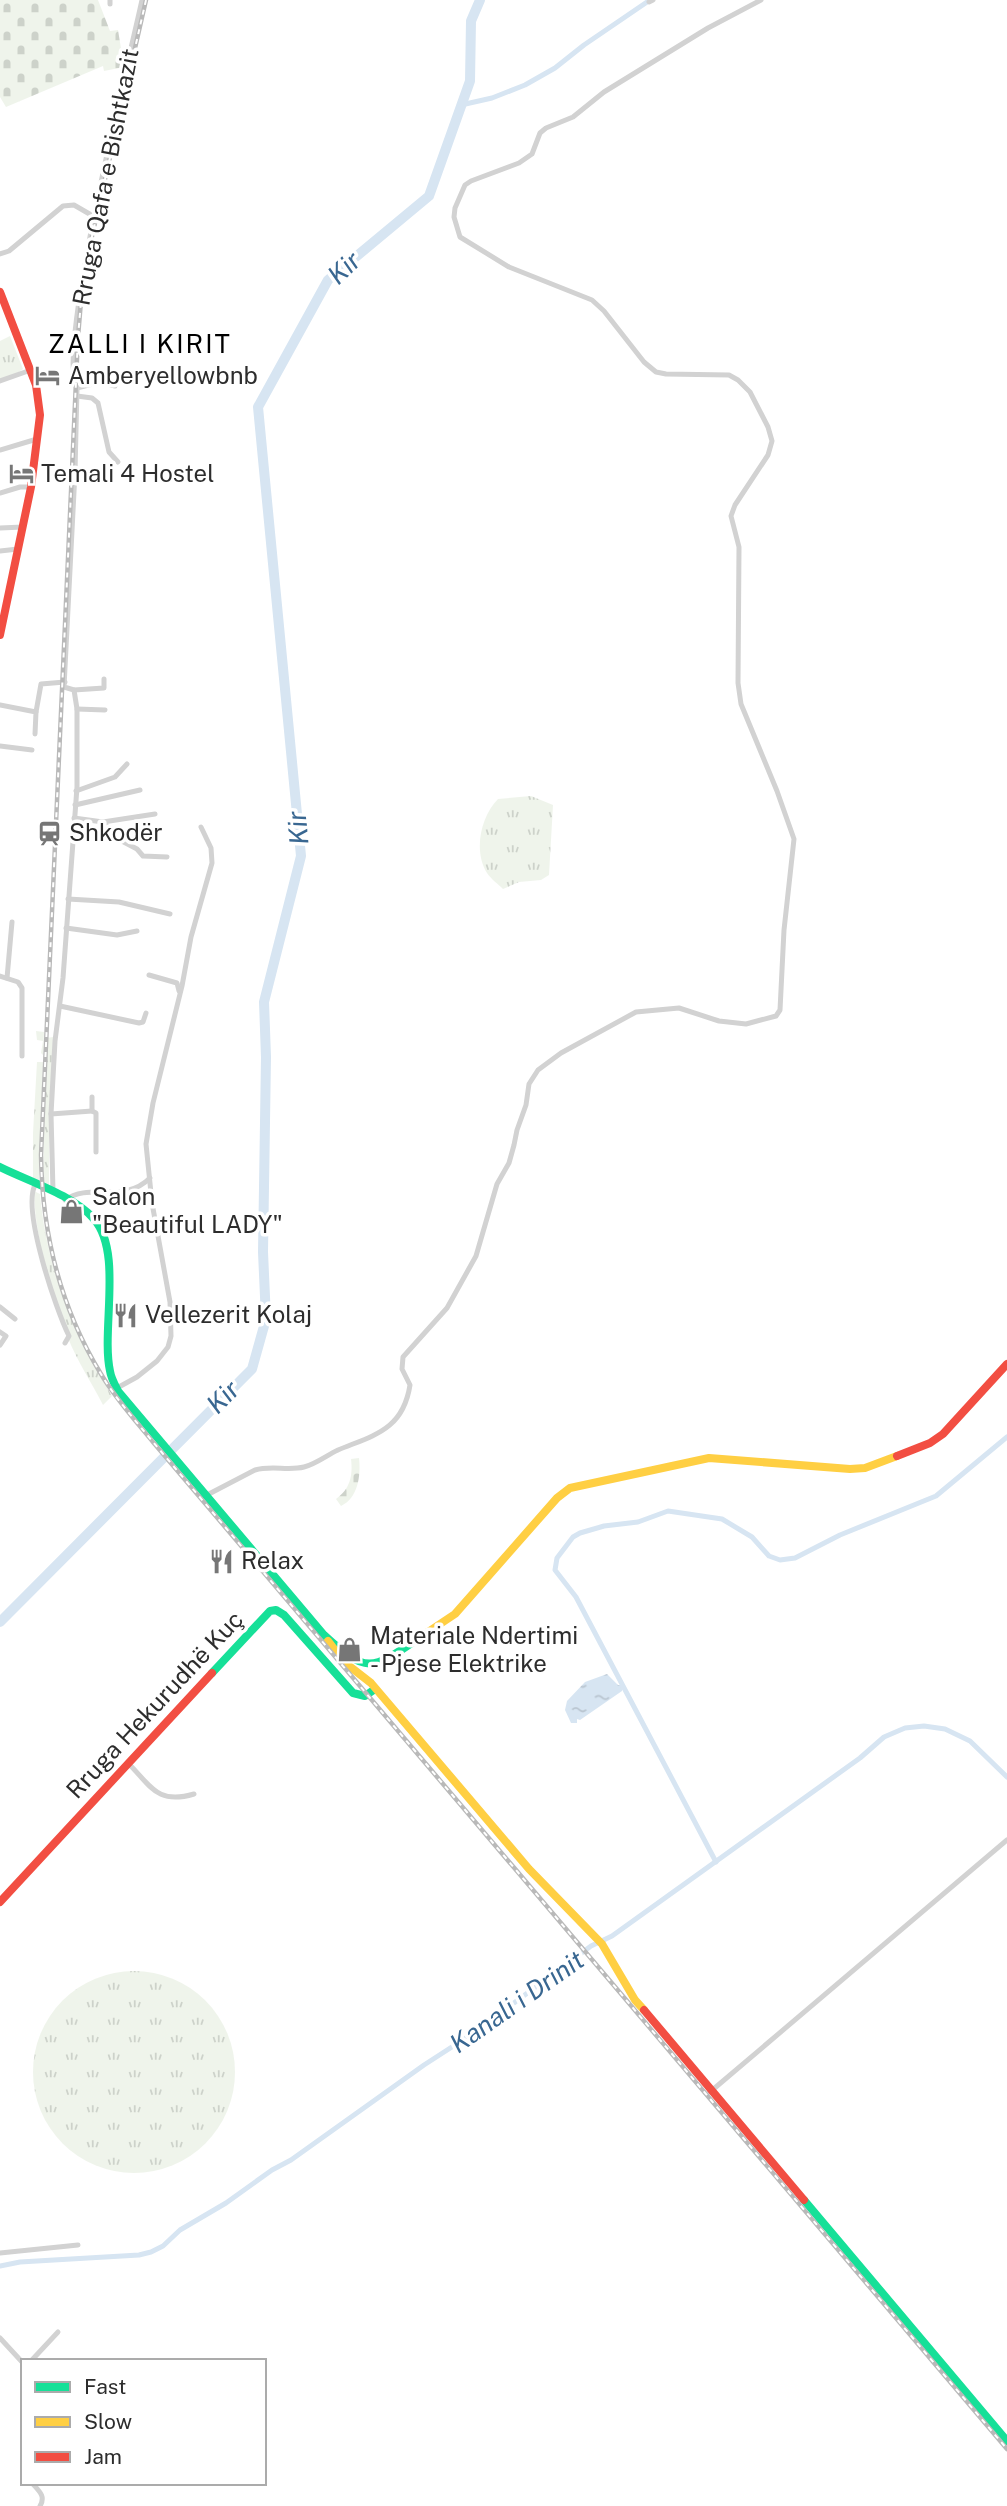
<svg xmlns="http://www.w3.org/2000/svg" width="1007" height="2506" font-family="'Public Sans',sans-serif">
<style>
.grass{fill:url(#grass-tufts)}
.cemetery{fill:url(#cemetery-stones)}
.water{fill:url(#water-ripples)}
.lines{fill:none;stroke-linecap:round;stroke-linejoin:round}
.canal{stroke:#d7e5f2;stroke-width:5}
.river{stroke:#d7e5f2;stroke-width:10}
.street{stroke:#d2d2d2;stroke-width:5}
.fast{stroke:#16e098;stroke-width:8}
.slow{stroke:#ffcf43;stroke-width:8}
.jam{stroke:#f24e42;stroke-width:8}
.rail-casing{stroke:#b9b9b9;stroke-width:4.5}
.rail{stroke:#fff;stroke-width:2;stroke-dasharray:5;stroke-linecap:butt}
.labels{text-anchor:middle;stroke-width:7;stroke-linejoin:round;paint-order:stroke}
.street-label{font-size:24px;fill:#2d2d2d;stroke:#fff}
.poi-label{font-size:24px;fill:#2d2d2d;stroke:#fff;text-anchor:start}
.water-label{font-size:26px;font-style:italic;fill:#396791;stroke:#fff}
.neighbourhood-label{font-size:26px;letter-spacing:2px;fill:#000;stroke:#fff}
</style>
<defs>
<pattern id="grass-tufts" width="24" height="20" patternUnits="userSpaceOnUse" patternTransform="scale(1.75)"><rect width="24" height="20" fill="#eff4eb"/><path d="M3 7l-1-3M5 7V3M7 7l1-3M15 17l-1-3M17 17v-4M19 17l1-3" fill="none" stroke="#cdd2ca"/></pattern>
<pattern id="cemetery-stones" width="16" height="16" patternUnits="userSpaceOnUse" patternTransform="scale(1.75)"><rect width="16" height="16" fill="#eff4eb"/><path d="M2 7V4a2 2 0 0 1 4 0v3zM10 15v-3a2 2 0 0 1 4 0v3z" fill="#cdd2ca"/></pattern>
<pattern id="water-ripples" width="26" height="14" patternUnits="userSpaceOnUse" patternTransform="scale(1.75)"><rect width="26" height="14" fill="#d7e5f2"/><path d="M2 4q2-2 4 0t4 0M15 11q2-2 4 0t4 0" fill="none" stroke="#b9c5d0"/></pattern>
</defs>
<rect width="100%" height="100%" fill="#fff"/>
<g class="grass">
<path d="M 10,336 L 23,369 L 16,374 L 0,379 L 0,341 Z"/>
<path d="M 531,796 L 553,805 L 549,875 L 541,880 L 519,882 L 503,889 C 498,884 491,879 487,873 C 473,851 481,816 498,799 Z"/>
<path d="M 36,1031 L 44,1032 L 39,1182 L 33,1180 L 33,1133 L 37,1062 L 43,1062 L 43,1055 L 41,1053 L 43,1041 L 37,1040 Z"/>
<path d="M 53,1037 L 49,1124 L 49,1185 L 43,1184 L 46,1038 Z"/>
<path d="M 34,1191 L 40,1194 C 47,1270 73,1331 112,1396 L 103,1405 C 92,1383 77,1361 68,1338 C 51,1294 35,1238 34,1191 Z"/>
<circle cx="134" cy="2072" r="101"/>
</g>
<g class="cemetery">
<path d="M 0,0 L 98,0 L 110,31 L 118,30 L 124,67 L 104,71 L 103,66 L 6,107 L 0,97 Z"/>
<path d="M 359,1458 C 361,1476 358,1498 341,1506 L 336,1499 C 350,1489 353,1476 351,1459 Z"/>
</g>
<path class="water" d="M 607,1674 L 618,1685 L 622,1685 L 622,1691 L 580,1720 L 577,1719 L 577,1723 L 571,1723 L 565,1710 L 567,1701 L 585,1682 Z"/>
<g class="lines">
<g class="canal">
<path d="M 461,105 L 492,98 L 525,85 L 555,68 L 584,45 L 650,0"/>
<path d="M 716,1862 L 576,1597 L 555,1570 L 557,1558 L 573,1537 L 580,1533 L 604,1526 L 638,1522 L 668,1511 L 722,1519 L 752,1537 L 769,1556 L 780,1560 L 795,1558 L 840,1535 L 936,1496 L 1007,1437"/>
<path d="M 0,2266 L 20,2262 L 139,2255 L 151,2252 L 163,2246 L 180,2230 L 226,2203 L 272,2170 L 291,2160 L 424,2065 L 472,2034 L 591,1946 L 612,1936 L 860,1758 L 884,1737 L 905,1728 L 924,1726 L 945,1729 L 970,1741 L 1007,1777"/>
</g>
<path class="river" d="M 0,1622 L 252,1369 L 266,1319 L 263,1252 L 266,1057 L 264,1002 L 301,856 L 258,407 L 328,280 L 429,196 L 470,81 L 471,21 L 480,0"/>
<g class="street">
<path d="M 110,0 L 110,4"/>
<path d="M 649,2 L 653,0"/>
<path d="M 0,254 L 9,251 L 63,206 L 74,205 L 93,216"/>
<path d="M 0,381 L 31,370"/>
<path d="M 77,388 L 100,382 L 115,386"/>
<path d="M 77,396 L 92,398 L 98,403 L 109,452 L 118,462"/>
<path d="M 0,450 L 37,439"/>
<path d="M 0,493 L 20,487 L 31,487"/>
<path d="M 0,528 L 23,527"/>
<path d="M 0,551 L 18,549"/>
<path d="M 74,690 L 104,688 L 104,679"/>
<path d="M 0,705 L 36,712 L 35,734"/>
<path d="M 77,709 L 105,710"/>
<path d="M 36,712 L 41,684 L 65,682"/>
<path d="M 0,746 L 32,750"/>
<path d="M 76,791 L 115,777 L 127,764"/>
<path d="M 75,805 L 140,790"/>
<path d="M 74,818 L 103,822 L 118,839 L 137,849 L 143,856 L 167,857"/>
<path d="M 103,822 L 155,814"/>
<path d="M 68,899 L 119,902 L 170,914"/>
<path d="M 66,928 L 117,935 L 137,931"/>
<path d="M 149,975 L 177,983 L 179,991"/>
<path d="M 0,976 L 18,982 L 22,988 L 22,1056"/>
<path d="M 7,978 L 12,922"/>
<path d="M 60,1006 L 139,1023 L 143,1022 L 146,1013"/>
<path d="M 92,1097 L 92,1111 L 96,1113 L 96,1152"/>
<path d="M 51,1114 L 92,1111"/>
<path d="M 35,1185 C 22,1210 56,1310 69,1336 L 65,1343"/>
<path d="M 53,1191 L 51,1114 L 55,1041 L 63,978 L 77,787 L 77,709 L 74,690 L 64,687 L 75,472 L 77,388 C 55,355 130,56 142,0"/>
<path d="M 65,1200 C 90,1182 124,1204 150,1178"/>
<path d="M 0,1307 L 15,1319"/>
<path d="M 0,1332 L 6,1336 L 0,1345"/>
<path d="M 117,1388 L 137,1377 L 157,1361 L 168,1347 L 171,1336 L 170,1302 L 152,1203 L 146,1144 L 153,1103 L 182,986 L 191,937 L 212,863 L 211,848 L 201,827"/>
<path d="M 205,1496 L 255,1470 C 271,1465 288,1471 304,1467 C 316,1464 327,1455 338,1450 C 374,1435 403,1430 410,1385 L 402,1369 L 403,1357 L 447,1308 L 476,1256 L 497,1184 L 509,1163 L 514,1145 L 517,1130 L 526,1105 L 529,1084 L 538,1070 L 561,1053 L 636,1012 L 679,1008 L 719,1021 L 746,1024 L 776,1016 L 780,1010 L 784,930 L 794,839 L 777,791 L 741,704 L 738,683 L 739,547 L 731,516 L 735,505 L 768,455 L 772,441 L 768,427 L 750,392 L 738,380 L 729,375 L 666,374 L 656,372 L 644,362 L 604,311 L 592,300 L 509,267 L 460,237 L 454,217 L 455,208 L 465,185 L 471,181 L 519,163 L 532,154 L 540,133 L 546,128 L 573,117 L 604,92 L 708,28 L 761,0"/>
<path d="M 128,1763 C 151,1786 157,1805 194,1794"/>
<path d="M 710,2092 L 1007,1840"/>
<path d="M 0,2253 L 78,2245"/>
<path d="M 0,2338 L 23,2363"/>
<path d="M 31,2361 L 58,2332"/>
<path d="M 32,2483 C 39,2491 46,2496 40,2506"/>
</g>
<g class="fast">
<path d="M 0,1167 C 28,1181 73,1195 94,1219 C 123,1252 101,1330 110,1371 C 111,1378 115,1385 118,1391 L 324,1635 C 367,1675 372,1670 419,1638"/>
<path d="M 212,1673 L 270,1611 L 276,1610 L 284,1615 L 353,1693 L 365,1696 L 375,1689"/>
<path d="M 804,2200 L 1007,2441"/>
</g>
<g class="slow">
<path d="M 419,1638 L 455,1614 L 557,1498 L 570,1488 L 709,1458 L 850,1469 L 865,1468 L 897,1456"/>
<path d="M 328,1641 L 344,1662 L 371,1683 L 529,1869 L 602,1944 L 635,2000 L 644,2010"/>
</g>
<g class="jam">
<path d="M 0,292 L 36,385 L 40,415 L 31,487 L 0,635"/>
<path d="M 897,1456 L 930,1443 L 943,1434 L 1007,1364"/>
<path d="M 0,1902 L 212,1673"/>
<path d="M 644,2010 L 804,2200"/>
</g>
<defs>
<path id="rail" d="M 146,0 L 90,245 L 82,289 L 78,337 L 41,1155 C 42,1232 60,1307 101,1374 C 115,1398 135,1420 153,1442 L 1007,2449"/>
</defs>
<use href="#rail" class="rail-casing"/>
<use href="#rail" class="rail"/>
</g>
<defs>
<symbol id="hotel-bare" viewBox="-9 -9 18 18"><path d="M-6-4.5h1.5V1H6V5H4.5V3h-9V5H-6ZM-4 0a1.8 1.8 0 1 1 3.6 0ZM.5 0V-2.5h3Q6-2.5 6 0Z" fill="#767676" stroke="#fff" stroke-width="2.5" paint-order="stroke"/></symbol>
<symbol id="station-bare" viewBox="-9 -9 18 18"><path d="M-3-6H3Q5-6 5-4V2Q5 4 3 4L4.5 6H3L1.5 4h-3L-3 6H-4.5L-3 4Q-5 4-5 2V-4Q-5-6-3-6ZM-3.5-4v3h7v-3ZM-3.5 1v1.5H-2V1ZM2 1v1.5H3.5V1Z" fill="#767676" stroke="#fff" stroke-width="2.5" paint-order="stroke"/></symbol>
<symbol id="shop-bare" viewBox="-9 -9 18 18"><path d="M-5-2.5h2.3a2.7 3.5 0 0 1 5.4 0H5L5.5 6h-11ZM-1.5-2.5h3a1.5 2.3 0 0 0-3 0Z" fill="#767676" stroke="#fff" stroke-width="2.5" paint-order="stroke"/></symbol>
<symbol id="restaurant-bare" viewBox="-9 -9 18 18"><path d="M-5-6h1v4h1v-4h1v4h1v-4h1v5L-1.5 .5V6h-2V.5L-5-1ZM5-6V6H3V1.5H1.5Q1.5-4 5-6Z" fill="#767676" stroke="#fff" stroke-width="2.5" paint-order="stroke"/></symbol>
</defs>
<g fill-rule="evenodd">
<use href="#hotel-bare" x="30" y="358" width="35" height="35"/>
<use href="#hotel-bare" x="4" y="456" width="35" height="35"/>
<use href="#station-bare" x="32" y="816" width="35" height="35"/>
<use href="#shop-bare" x="54" y="1194" width="35" height="35"/>
<use href="#restaurant-bare" x="108" y="1298" width="35" height="35"/>
<use href="#restaurant-bare" x="204" y="1544" width="35" height="35"/>
<use href="#shop-bare" x="332" y="1632" width="35" height="35"/>
</g>
<g class="labels">
<g class="street-label">
<text transform="translate(106 177) rotate(-79)" y="8">Rruga Qafa e Bishtkazit</text>
<text transform="translate(155 1705) rotate(-47)" y="8">Rruga Hekurudhë Kuç</text>
</g>
<g class="poi-label">
<text x="68" y="384">Amberyellowbnb</text>
<text x="41" y="482">Temali 4 Hostel</text>
<text x="69" y="841">Shkodër</text>
<text x="92" y="1205">Salon<tspan x="92" dy="28">"Beautiful LADY"</tspan></text>
<text x="145" y="1323">Vellezerit Kolaj</text>
<text x="241" y="1569">Relax</text>
<text x="370" y="1644">Materiale Ndertimi<tspan x="370" dy="28">- Pjese Elektrike</tspan></text>
</g>
<g class="water-label">
<text transform="translate(344 268) rotate(-43)" y="9">Kir</text>
<text transform="translate(298 828) rotate(-95)" y="9">Kir</text>
<text transform="translate(223 1397) rotate(-45)" y="9">Kir</text>
<text transform="translate(517 2002) rotate(-35)" y="9">Kanali i Drinit</text>
</g>
<g class="neighbourhood-label">
<text x="140" y="353">ZALLI I KIRIT</text>
</g>
</g>
<rect x="21" y="2359" width="245" height="126" fill="#ffffff" stroke="#ababab" stroke-width="2"/>
<rect x="35" y="2382" width="35" height="10" fill="#16e098" stroke="#ababab" stroke-width="2"/>
<text x="84" y="2394" font-size="21" fill="#2d2d2d">Fast</text>
<rect x="35" y="2417" width="35" height="10" fill="#ffcf43" stroke="#ababab" stroke-width="2"/>
<text x="84" y="2429" font-size="21" fill="#2d2d2d">Slow</text>
<rect x="35" y="2452" width="35" height="10" fill="#f24e42" stroke="#ababab" stroke-width="2"/>
<text x="84" y="2464" font-size="21" fill="#2d2d2d">Jam</text>
</svg>
